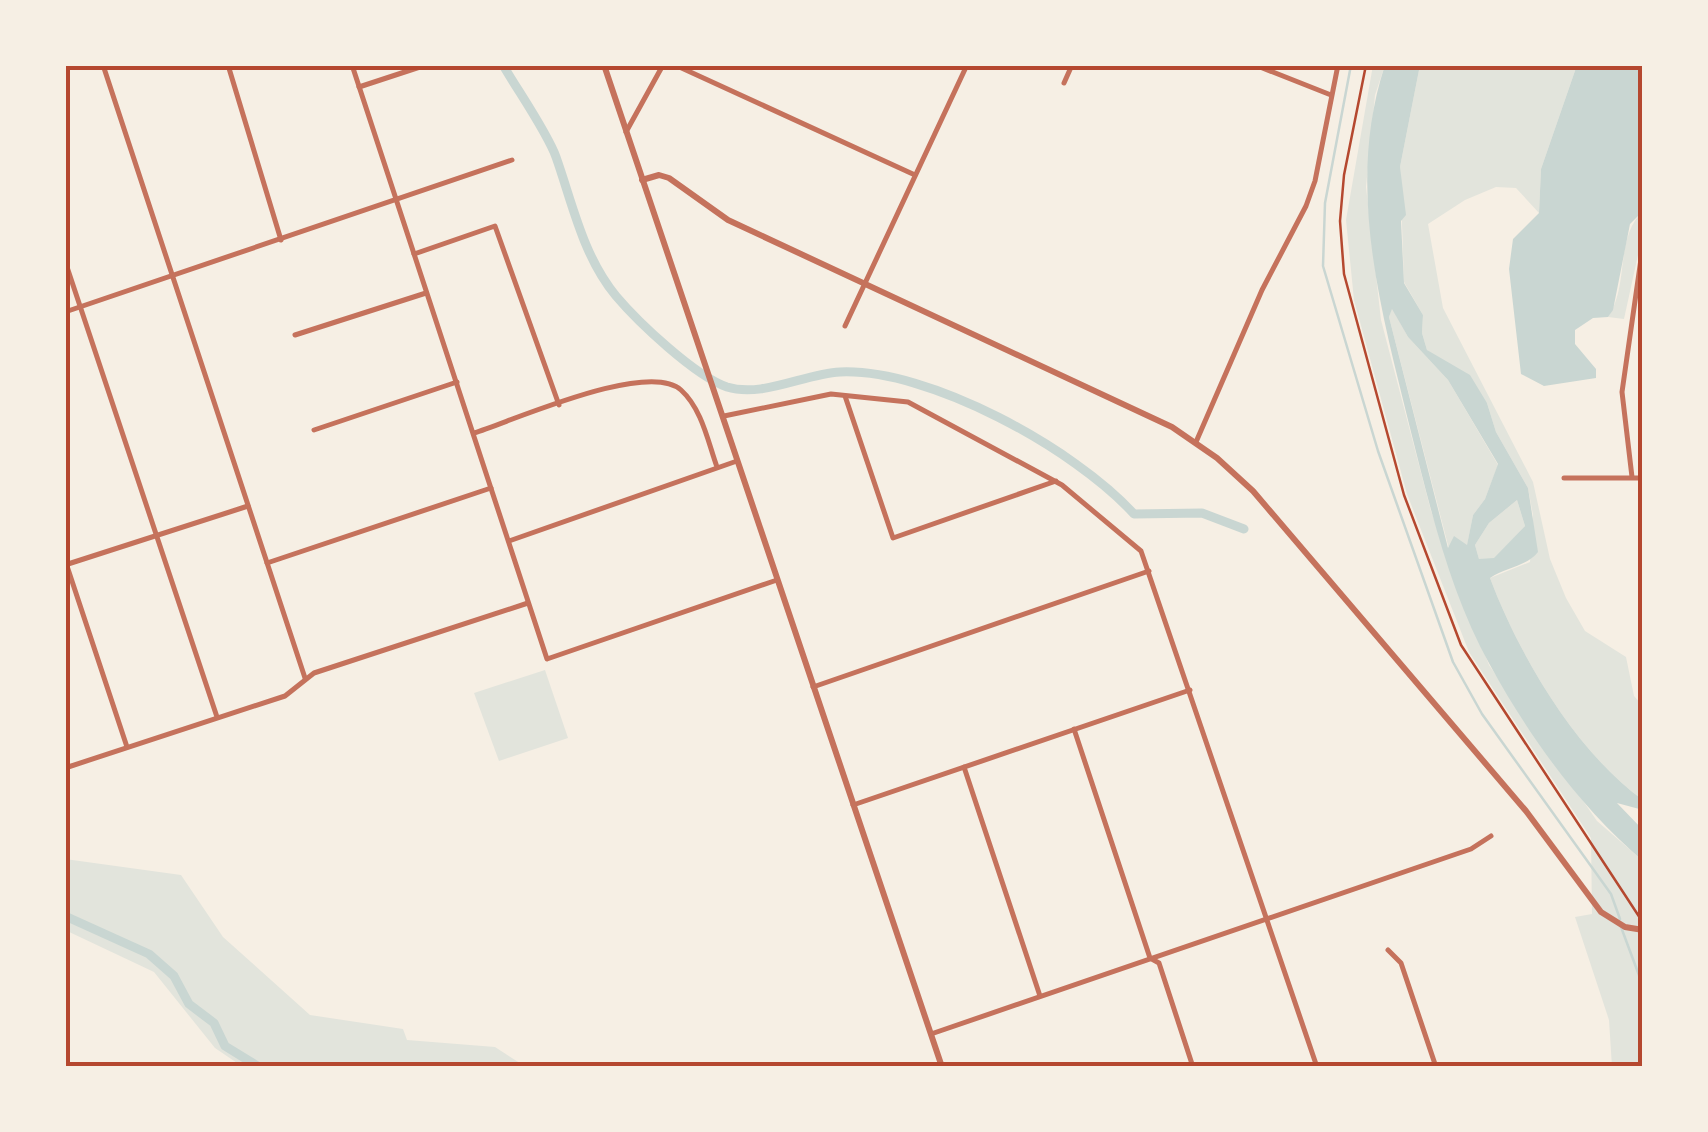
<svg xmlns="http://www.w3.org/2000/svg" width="1708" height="1132" font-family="'Golos Text',sans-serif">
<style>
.green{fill:#e2e4dc}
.water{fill:#c9d6d2;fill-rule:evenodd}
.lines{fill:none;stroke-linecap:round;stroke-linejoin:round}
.stream{stroke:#c9d6d2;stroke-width:2.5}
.canal{stroke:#c9d6d2;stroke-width:9}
.path{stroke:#b5482f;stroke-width:2.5}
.minor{stroke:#c5725c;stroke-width:5}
.tertiary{stroke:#c5725c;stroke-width:6}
.neatline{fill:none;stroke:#b5482f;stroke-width:4}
</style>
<rect width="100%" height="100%" fill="#f6efe4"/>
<g class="green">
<path d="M 1373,65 L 1385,65 L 1375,95 L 1366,187 L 1381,320 L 1431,511 L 1489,665 L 1597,821 L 1643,861 L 1643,1067 L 1612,1067 L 1609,1020 L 1575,917 L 1592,914 L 1591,838 L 1469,652 L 1407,494 L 1354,300 L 1346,220 Z"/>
<path d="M 1420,65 L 1577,65 L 1541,169 L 1539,213 L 1516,188 L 1496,187 L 1465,200 L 1428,224 L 1443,308 L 1533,482 L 1550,559 L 1566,598 L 1585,631 L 1626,657 L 1634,696 L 1643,706 L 1643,800 C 1576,752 1519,655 1490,578 L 1530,562 L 1533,515 L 1528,488 L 1496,432 L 1487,403 L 1427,350 L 1422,333 L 1423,315 L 1404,282 L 1400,167 Z"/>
<path d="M 1643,211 L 1643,232 L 1624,319 L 1608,317 C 1630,284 1614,239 1643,211 Z"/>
<path d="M 1392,308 L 1408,337 L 1448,380 L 1498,465 L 1485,499 L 1473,515 L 1467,546 L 1452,543 L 1449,549 L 1389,317 Z"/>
<path d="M 1517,500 L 1525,526 L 1494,559 L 1479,559 L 1475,545 L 1489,523 Z"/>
<path d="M 545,670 L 568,738 L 499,761 L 474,693 Z"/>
<path d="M 65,859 L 181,875 L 223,937 L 310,1015 L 403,1029 L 407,1040 L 495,1047 L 526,1067 L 243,1067 L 215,1048 L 154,972 L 65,930 Z"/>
</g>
<g class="water">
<path d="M 1385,65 L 1420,65 L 1400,167 L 1406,215 L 1401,221 L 1404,283 L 1423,315 L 1422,333 L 1427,350 L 1470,375 L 1487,403 L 1496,432 L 1528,488 L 1538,552 C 1526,567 1506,567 1490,578 C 1519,655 1576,752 1643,800 L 1643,810 L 1617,803 L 1643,830 L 1643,861 C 1580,807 1530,738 1490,665 C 1450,594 1430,507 1410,428 C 1381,309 1345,186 1385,65 ZM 1392,309 L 1408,337 L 1448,380 L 1498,464 L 1485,499 L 1473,515 L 1467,545 L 1454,536 L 1448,548 L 1389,317 ZM 1517,500 L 1525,526 L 1494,558 L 1479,559 L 1475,545 L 1489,523 Z"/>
<path d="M 1577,65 L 1643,65 L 1643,211 L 1630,224 L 1613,310 L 1608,317 L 1593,318 L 1575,330 L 1575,344 L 1596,369 L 1596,378 L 1544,386 L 1521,374 L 1509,269 L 1513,239 L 1539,213 L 1541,169 Z"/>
</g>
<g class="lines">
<g class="stream">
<path d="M 1351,65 L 1325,203 L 1323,266 L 1378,451 L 1453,662 L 1482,714 L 1611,894 L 1620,919"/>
<path d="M 1621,927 L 1643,986"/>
</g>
<g class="canal">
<path d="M 503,65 C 518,91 547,132 556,157 C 573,205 583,256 616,296 C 638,322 695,376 727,387 C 762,398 804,374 840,372 C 929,368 1075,449 1134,514 L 1202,513 L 1244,529"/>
<path d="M 65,916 L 149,954 L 174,976 L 189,1004 L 214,1023 L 225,1046 L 259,1067"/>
</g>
<path class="path" d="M 1366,65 L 1344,175 L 1340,221 L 1344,274 L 1404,495 L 1461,645 L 1642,921"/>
<g class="minor">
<path d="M 103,65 L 305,678"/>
<path d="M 228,65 L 281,240"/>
<path d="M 352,65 L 547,659 L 777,580"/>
<path d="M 675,65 L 915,175"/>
<path d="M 1255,65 L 1331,95"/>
<path d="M 1064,83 L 1072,65"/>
<path d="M 359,87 L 426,65"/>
<path d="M 626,132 L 663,65"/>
<path d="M 414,254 L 495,226 L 559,405"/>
<path d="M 65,261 L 217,717"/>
<path d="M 65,312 L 512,160"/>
<path d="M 845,326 L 967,65"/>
<path d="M 295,335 L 426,293"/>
<path d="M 845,396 L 893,538 L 1056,481"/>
<path d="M 724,416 L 831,394 L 908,402 L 1062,485 L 1141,551 L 1317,1067"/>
<path d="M 314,430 L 457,382"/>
<path d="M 474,433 C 515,420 648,360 681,390 C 702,409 708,442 717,467"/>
<path d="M 1196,442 L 1262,290 L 1306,206 L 1315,181 L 1338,65"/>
<path d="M 1632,477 L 1622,392 L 1643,245"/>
<path d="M 1564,478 L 1643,478"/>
<path d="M 509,541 L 737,461"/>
<path d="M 65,560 L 127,747"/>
<path d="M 267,563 L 491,488"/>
<path d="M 68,564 L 248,506"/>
<path d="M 813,687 L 1149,571"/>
<path d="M 1074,729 L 1150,958 L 1159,963 L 1193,1067"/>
<path d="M 964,767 L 1040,996"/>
<path d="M 65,768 L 285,696 L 314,673 L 528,603"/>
<path d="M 853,805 L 1190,690"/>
<path d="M 1388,950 L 1401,963 L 1436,1067"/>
<path d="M 931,1034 L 1471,849 L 1491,836"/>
</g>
<g class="tertiary">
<path d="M 604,65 L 942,1067"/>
<path d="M 642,180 L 659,175 L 669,178 L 728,220 L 1172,427 L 1217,458 L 1253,491 L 1526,811 L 1601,912 L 1625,927 L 1643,930"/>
</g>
</g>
<rect width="1708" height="1132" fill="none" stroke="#f6efe4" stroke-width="135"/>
<rect x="68" y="68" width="1572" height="996" class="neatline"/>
</svg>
